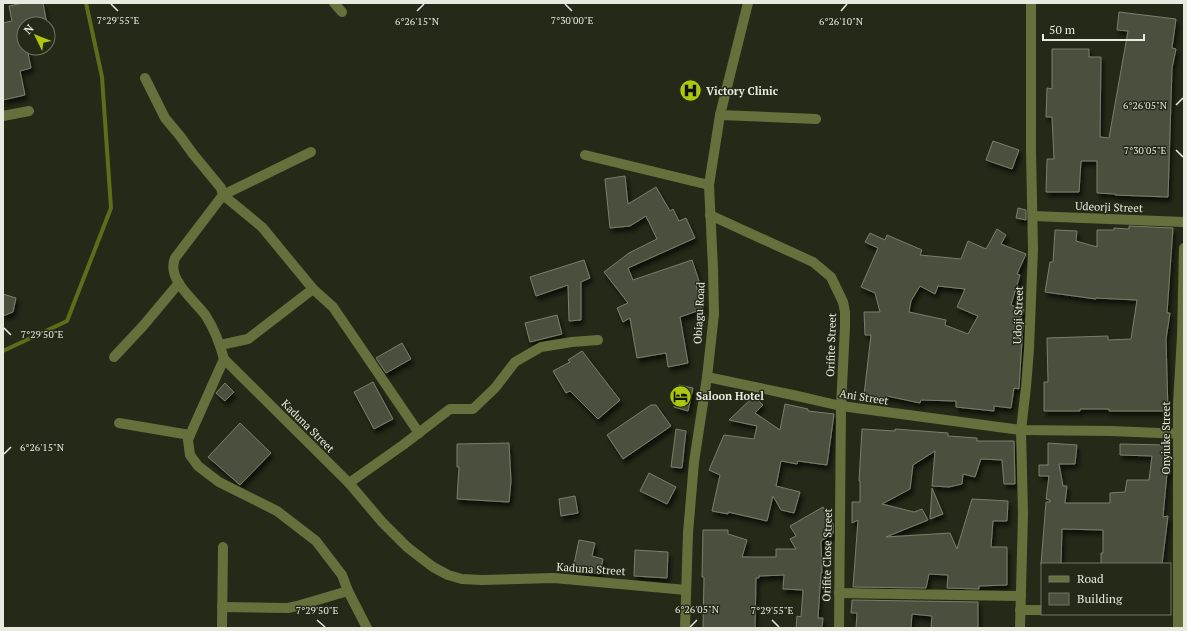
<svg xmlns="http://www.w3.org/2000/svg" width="1187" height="631" font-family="'PT Serif',serif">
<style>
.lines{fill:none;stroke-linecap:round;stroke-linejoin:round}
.stream{stroke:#5f6d1b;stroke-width:4}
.building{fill:#4b503d;stroke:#7a7f6b;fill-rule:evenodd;filter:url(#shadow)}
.minor{stroke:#65703d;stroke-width:10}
.ticks{fill:none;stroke:#e8eadf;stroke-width:1.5}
.labels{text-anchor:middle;stroke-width:3;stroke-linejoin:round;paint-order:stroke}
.poi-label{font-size:11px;font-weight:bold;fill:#e8eadf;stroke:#252917;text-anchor:start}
.street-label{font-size:11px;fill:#e8eadf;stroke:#252917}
.ticks-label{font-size:10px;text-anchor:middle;fill:#e8eadf;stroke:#252917;stroke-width:3;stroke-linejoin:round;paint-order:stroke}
</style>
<defs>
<filter id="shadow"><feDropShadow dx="2.5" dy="4.5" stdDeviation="2" flood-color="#0009"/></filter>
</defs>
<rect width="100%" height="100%" fill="#252917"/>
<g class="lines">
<path class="stream" d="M 3,351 L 67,321 L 111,208 L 102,77 L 86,3"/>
</g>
<g class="building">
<path d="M 23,3 L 43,3 L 47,24 L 24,24 L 24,48 L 27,48 L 31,68 L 20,71 L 25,95 L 3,100 L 3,23 L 12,21 L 9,6 Z"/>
<path d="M 1119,12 L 1176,19 L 1172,48 L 1176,49 L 1172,68 L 1168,197 L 1115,195 L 1115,194 L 1097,193 L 1097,161 L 1081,161 L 1079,192 L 1046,192 L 1047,159 L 1054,159 L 1052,117 L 1046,117 L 1047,88 L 1052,89 L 1052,49 L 1089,49 L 1089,57 L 1101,57 L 1100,137 L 1109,138 L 1128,31 L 1117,30 Z"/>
<path d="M 993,141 L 1019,150 L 1012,169 L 986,160 Z"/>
<path d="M 625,176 L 628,204 L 656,187 L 670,211 L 673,209 L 679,221 L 686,218 L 695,238 L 628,268 L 633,280 L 692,260 L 699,281 L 695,282 L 703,309 L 680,317 L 688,363 L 668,367 L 666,353 L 637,358 L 630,318 L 623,322 L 617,308 L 628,303 L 604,272 L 629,253 L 657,239 L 646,216 L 630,226 L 610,228 L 605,179 Z"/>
<path d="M 1018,208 L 1026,210 L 1026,220 L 1016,218 Z"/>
<path d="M 1129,226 L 1173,228 L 1167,313 L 1170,313 L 1166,339 L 1168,411 L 1109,411 L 1109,409 L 1080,409 L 1080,411 L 1044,411 L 1044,382 L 1048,382 L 1047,338 L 1108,336 L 1108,340 L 1131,339 L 1137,300 L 1096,298 L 1096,299 L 1045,292 L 1050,262 L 1053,262 L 1055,230 L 1077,231 L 1076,241 L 1097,247 L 1097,230 L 1114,230 L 1114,228 L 1129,229 Z"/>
<path d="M 997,229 L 1006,235 L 1001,244 L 1026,254 L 1017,274 L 1020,275 L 1011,305 L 1024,310 L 1018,322 L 1023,324 L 1019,389 L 1014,388 L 1011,408 L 994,406 L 994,411 L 956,407 L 956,401 L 921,400 L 920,403 L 887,396 L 887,398 L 864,395 L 871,335 L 865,335 L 864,312 L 880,312 L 875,293 L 861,287 L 878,248 L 865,242 L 870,233 L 885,240 L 887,235 L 922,250 L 920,255 L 961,259 L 968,241 L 986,249 ZM 920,286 L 935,294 L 938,286 L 965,289 L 957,307 L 978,316 L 968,334 L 945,325 L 946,320 L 909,312 L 911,301 Z"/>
<path d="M 584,260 L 590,278 L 581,282 L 581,320 L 569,321 L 568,285 L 536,296 L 530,277 Z"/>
<path d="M 3,294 L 16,298 L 13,312 L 3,316 Z"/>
<path d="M 557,315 L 562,334 L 530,342 L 525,323 Z"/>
<path d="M 402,343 L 411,359 L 386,373 L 376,358 Z"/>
<path d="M 582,351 L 620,400 L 598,419 L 570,391 L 566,393 L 553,371 L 570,362 L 568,360 Z"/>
<path d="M 373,382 L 393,419 L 374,429 L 354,392 Z"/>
<path d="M 225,383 L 234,392 L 225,401 L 216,393 Z"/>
<path d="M 679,385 L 693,388 L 688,411 L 674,407 Z"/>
<path d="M 754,396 L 763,405 L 755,413 L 780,430 L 785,404 L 808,409 L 808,411 L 834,414 L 827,465 L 798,461 L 797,464 L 781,461 L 776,486 L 800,492 L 794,513 L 781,510 L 773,496 L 767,521 L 728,512 L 728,514 L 712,511 L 720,475 L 709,470 L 724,435 L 754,439 L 757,426 L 729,420 Z"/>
<path d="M 651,405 L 656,405 L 671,426 L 623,459 L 607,435 Z"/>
<path d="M 240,423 L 271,453 L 240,485 L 208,457 Z"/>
<path d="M 676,429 L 686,431 L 682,468 L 671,467 Z"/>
<path d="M 862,429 L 895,431 L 895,429 L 948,433 L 948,436 L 977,438 L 977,441 L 1014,441 L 1015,484 L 1004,484 L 1002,460 L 981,459 L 975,477 L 963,474 L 962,484 L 949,487 L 932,486 L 935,451 L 913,465 L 910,489 L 882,504 L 914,512 L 922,509 L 928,520 L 886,537 L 950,533 L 957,549 L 972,499 L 1008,501 L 1007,521 L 993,521 L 991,547 L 1007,547 L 1007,585 L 979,586 L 979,589 L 947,588 L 948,575 L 929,574 L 926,588 L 853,587 L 858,520 L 852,523 L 852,502 L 860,502 L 860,481 L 859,481 Z"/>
<path d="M 509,443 L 511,481 L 509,502 L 457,499 L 459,467 L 457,467 L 457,444 Z"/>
<path d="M 1048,443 L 1077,445 L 1075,464 L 1059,464 L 1063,486 L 1067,486 L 1065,503 L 1110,503 L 1110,493 L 1125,492 L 1127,480 L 1149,480 L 1152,456 L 1120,455 L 1120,444 L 1168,445 L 1170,474 L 1167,473 L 1163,517 L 1168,516 L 1162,564 L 1101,564 L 1101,553 L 1103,553 L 1103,530 L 1062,529 L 1061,564 L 1041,564 L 1046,502 L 1050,502 L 1050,500 L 1046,499 L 1049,476 L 1039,476 L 1039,465 L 1048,465 Z"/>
<path d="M 649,473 L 676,487 L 667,504 L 640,491 Z"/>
<path d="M 932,488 L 943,514 L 930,519 Z"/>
<path d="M 575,496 L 578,513 L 561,516 L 559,499 Z"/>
<path d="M 823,507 L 833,524 L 833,534 L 821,541 L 822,573 L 821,573 L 818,618 L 823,618 L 822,628 L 796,628 L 797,616 L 801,617 L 803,590 L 783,589 L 784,575 L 759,576 L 759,578 L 756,578 L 755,628 L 703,628 L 704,577 L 702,577 L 703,530 L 728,530 L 728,534 L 747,540 L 742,557 L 776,557 L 776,549 L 796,549 L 790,539 L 796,536 L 790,526 Z"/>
<path d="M 579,540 L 595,543 L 592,556 L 603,559 L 600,574 L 573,569 Z"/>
<path d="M 635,550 L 668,552 L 667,578 L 634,576 Z"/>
<path d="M 852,600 L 978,602 L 978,628 L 931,628 L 932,616 L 912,614 L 911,628 L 856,628 L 857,613 L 851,613 Z"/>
</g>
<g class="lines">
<g class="minor">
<path d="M 334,3 L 342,12"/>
<path d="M 145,78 L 165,118 L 180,136 L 193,154 L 221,188 L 223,195 L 175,258 C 166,280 195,300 206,316 C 214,329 220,344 224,359 L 349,483 L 382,522 L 407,547 L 433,567 L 448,575 L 462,579 L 482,580 L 554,578 L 686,590"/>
<path d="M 720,115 L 816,119"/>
<path d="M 3,116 L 29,111"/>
<path d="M 311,152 L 223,195 L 262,227 L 313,289 L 333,307 L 419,433"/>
<path d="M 585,155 L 709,185"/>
<path d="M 710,215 L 813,262 L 831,277 L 843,302 L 845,312 L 845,327 L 841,406 L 839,628"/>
<path d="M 1033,216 L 1184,222"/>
<path d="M 220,345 L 248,339 L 313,289"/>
<path d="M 114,357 L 143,326 L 179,283"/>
<path d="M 224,359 L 190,435 L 188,440 L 190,455 L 198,466 L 219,482 L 277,511 L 316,541 L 342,575 L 348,591 L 367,628"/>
<path d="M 707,377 L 793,395 L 841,406 L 1021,430 L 1111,431 L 1184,434"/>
<path d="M 119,423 L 190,435"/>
<path d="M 349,483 L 403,445 L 450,409 L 473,409 L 495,388 L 515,362 L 541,347 L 572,342 L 598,340"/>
<path d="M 839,593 L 1021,596"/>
<path d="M 222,607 L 288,608 L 297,606 L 348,591"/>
<path d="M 1020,610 L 1042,610"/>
<path d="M 222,628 L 223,547"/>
<path d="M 685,628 L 688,533 L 694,462 L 707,377 L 714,314 L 713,268 L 709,185 L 720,115 L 748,3"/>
<path d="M 1020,628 L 1023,514 L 1021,430 L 1026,387 L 1029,349 L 1033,250 L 1031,151 L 1031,3"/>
<path d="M 1178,628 L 1178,404 L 1182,336 L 1184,248"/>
</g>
</g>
<path class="ticks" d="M 111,4 L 118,11M 565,4 L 572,11M 417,11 L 424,4M 841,11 L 847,4M 1176,105 L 1183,98M 1176,150 L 1183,157M 4,328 L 11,335M 4,454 L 11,447M 317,620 L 325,627M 772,620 L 779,627M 690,627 L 697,620"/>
<defs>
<symbol id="hospital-disc" viewBox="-11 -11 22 22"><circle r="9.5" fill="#adc60e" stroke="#252917"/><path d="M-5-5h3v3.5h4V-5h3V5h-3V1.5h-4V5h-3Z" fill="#111"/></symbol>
<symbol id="hotel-disc" viewBox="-11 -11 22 22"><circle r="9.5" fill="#adc60e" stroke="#252917"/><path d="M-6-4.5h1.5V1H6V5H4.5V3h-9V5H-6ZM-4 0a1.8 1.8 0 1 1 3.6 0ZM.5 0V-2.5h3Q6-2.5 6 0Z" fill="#111"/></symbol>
</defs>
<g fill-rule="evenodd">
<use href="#hospital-disc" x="678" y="78" width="25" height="25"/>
<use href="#hotel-disc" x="668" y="384" width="25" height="25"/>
</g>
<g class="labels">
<g class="poi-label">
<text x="706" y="95">Victory Clinic</text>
<text x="696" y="400">Saloon Hotel</text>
</g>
<g class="street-label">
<text transform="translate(1109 207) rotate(2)" y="4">Udeorji Street</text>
<text transform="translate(699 313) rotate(-87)" y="4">Obiagu Road</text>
<text transform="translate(1018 315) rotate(-88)" y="4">Udoji Street</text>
<text transform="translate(831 345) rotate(-88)" y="4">Orifite Street</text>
<text transform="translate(864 397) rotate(9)" y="4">Ani Street</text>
<text transform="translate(308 426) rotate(45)" y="4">Kaduna Street</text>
<text transform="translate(1166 438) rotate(-90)" y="4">Onyiuke Street</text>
<text transform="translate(827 555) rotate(-89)" y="4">Orifite Close Street</text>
<text transform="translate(591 569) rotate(4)" y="4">Kaduna Street</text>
</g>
</g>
<g class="ticks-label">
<text x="118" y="24">7°29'55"E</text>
<text x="572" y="24">7°30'00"E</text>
<text x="417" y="25">6°26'15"N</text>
<text x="841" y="25">6°26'10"N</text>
<text x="1145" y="109">6°26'05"N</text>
<text x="1145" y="154">7°30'05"E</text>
<text x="42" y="338">7°29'50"E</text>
<text x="42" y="451">6°26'15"N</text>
<text x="697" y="613">6°26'05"N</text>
<text x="317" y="614">7°29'50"E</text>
<text x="772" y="614">7°29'55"E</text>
</g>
<rect width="1187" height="631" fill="none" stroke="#e8eadf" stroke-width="8"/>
<rect x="1041" y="563" width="130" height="52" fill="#252917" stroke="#737667"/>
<rect x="1049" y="576" width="20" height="6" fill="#65703d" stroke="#737667"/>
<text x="1077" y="583" font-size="12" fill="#e8eadf">Road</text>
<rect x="1049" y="593" width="20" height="12" fill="#4b503d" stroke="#737667"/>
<text x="1077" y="603" font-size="12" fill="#e8eadf">Building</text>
<g transform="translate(36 36) rotate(313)"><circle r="19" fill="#252917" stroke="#737667"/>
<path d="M0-3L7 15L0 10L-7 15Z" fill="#adc60e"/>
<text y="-6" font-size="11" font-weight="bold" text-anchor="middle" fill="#e8eadf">N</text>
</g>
<path d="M1043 34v6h101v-6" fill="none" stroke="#e8eadf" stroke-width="2"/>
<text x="1049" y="34" font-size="12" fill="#e8eadf" stroke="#252917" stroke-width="3" paint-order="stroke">50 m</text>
</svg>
